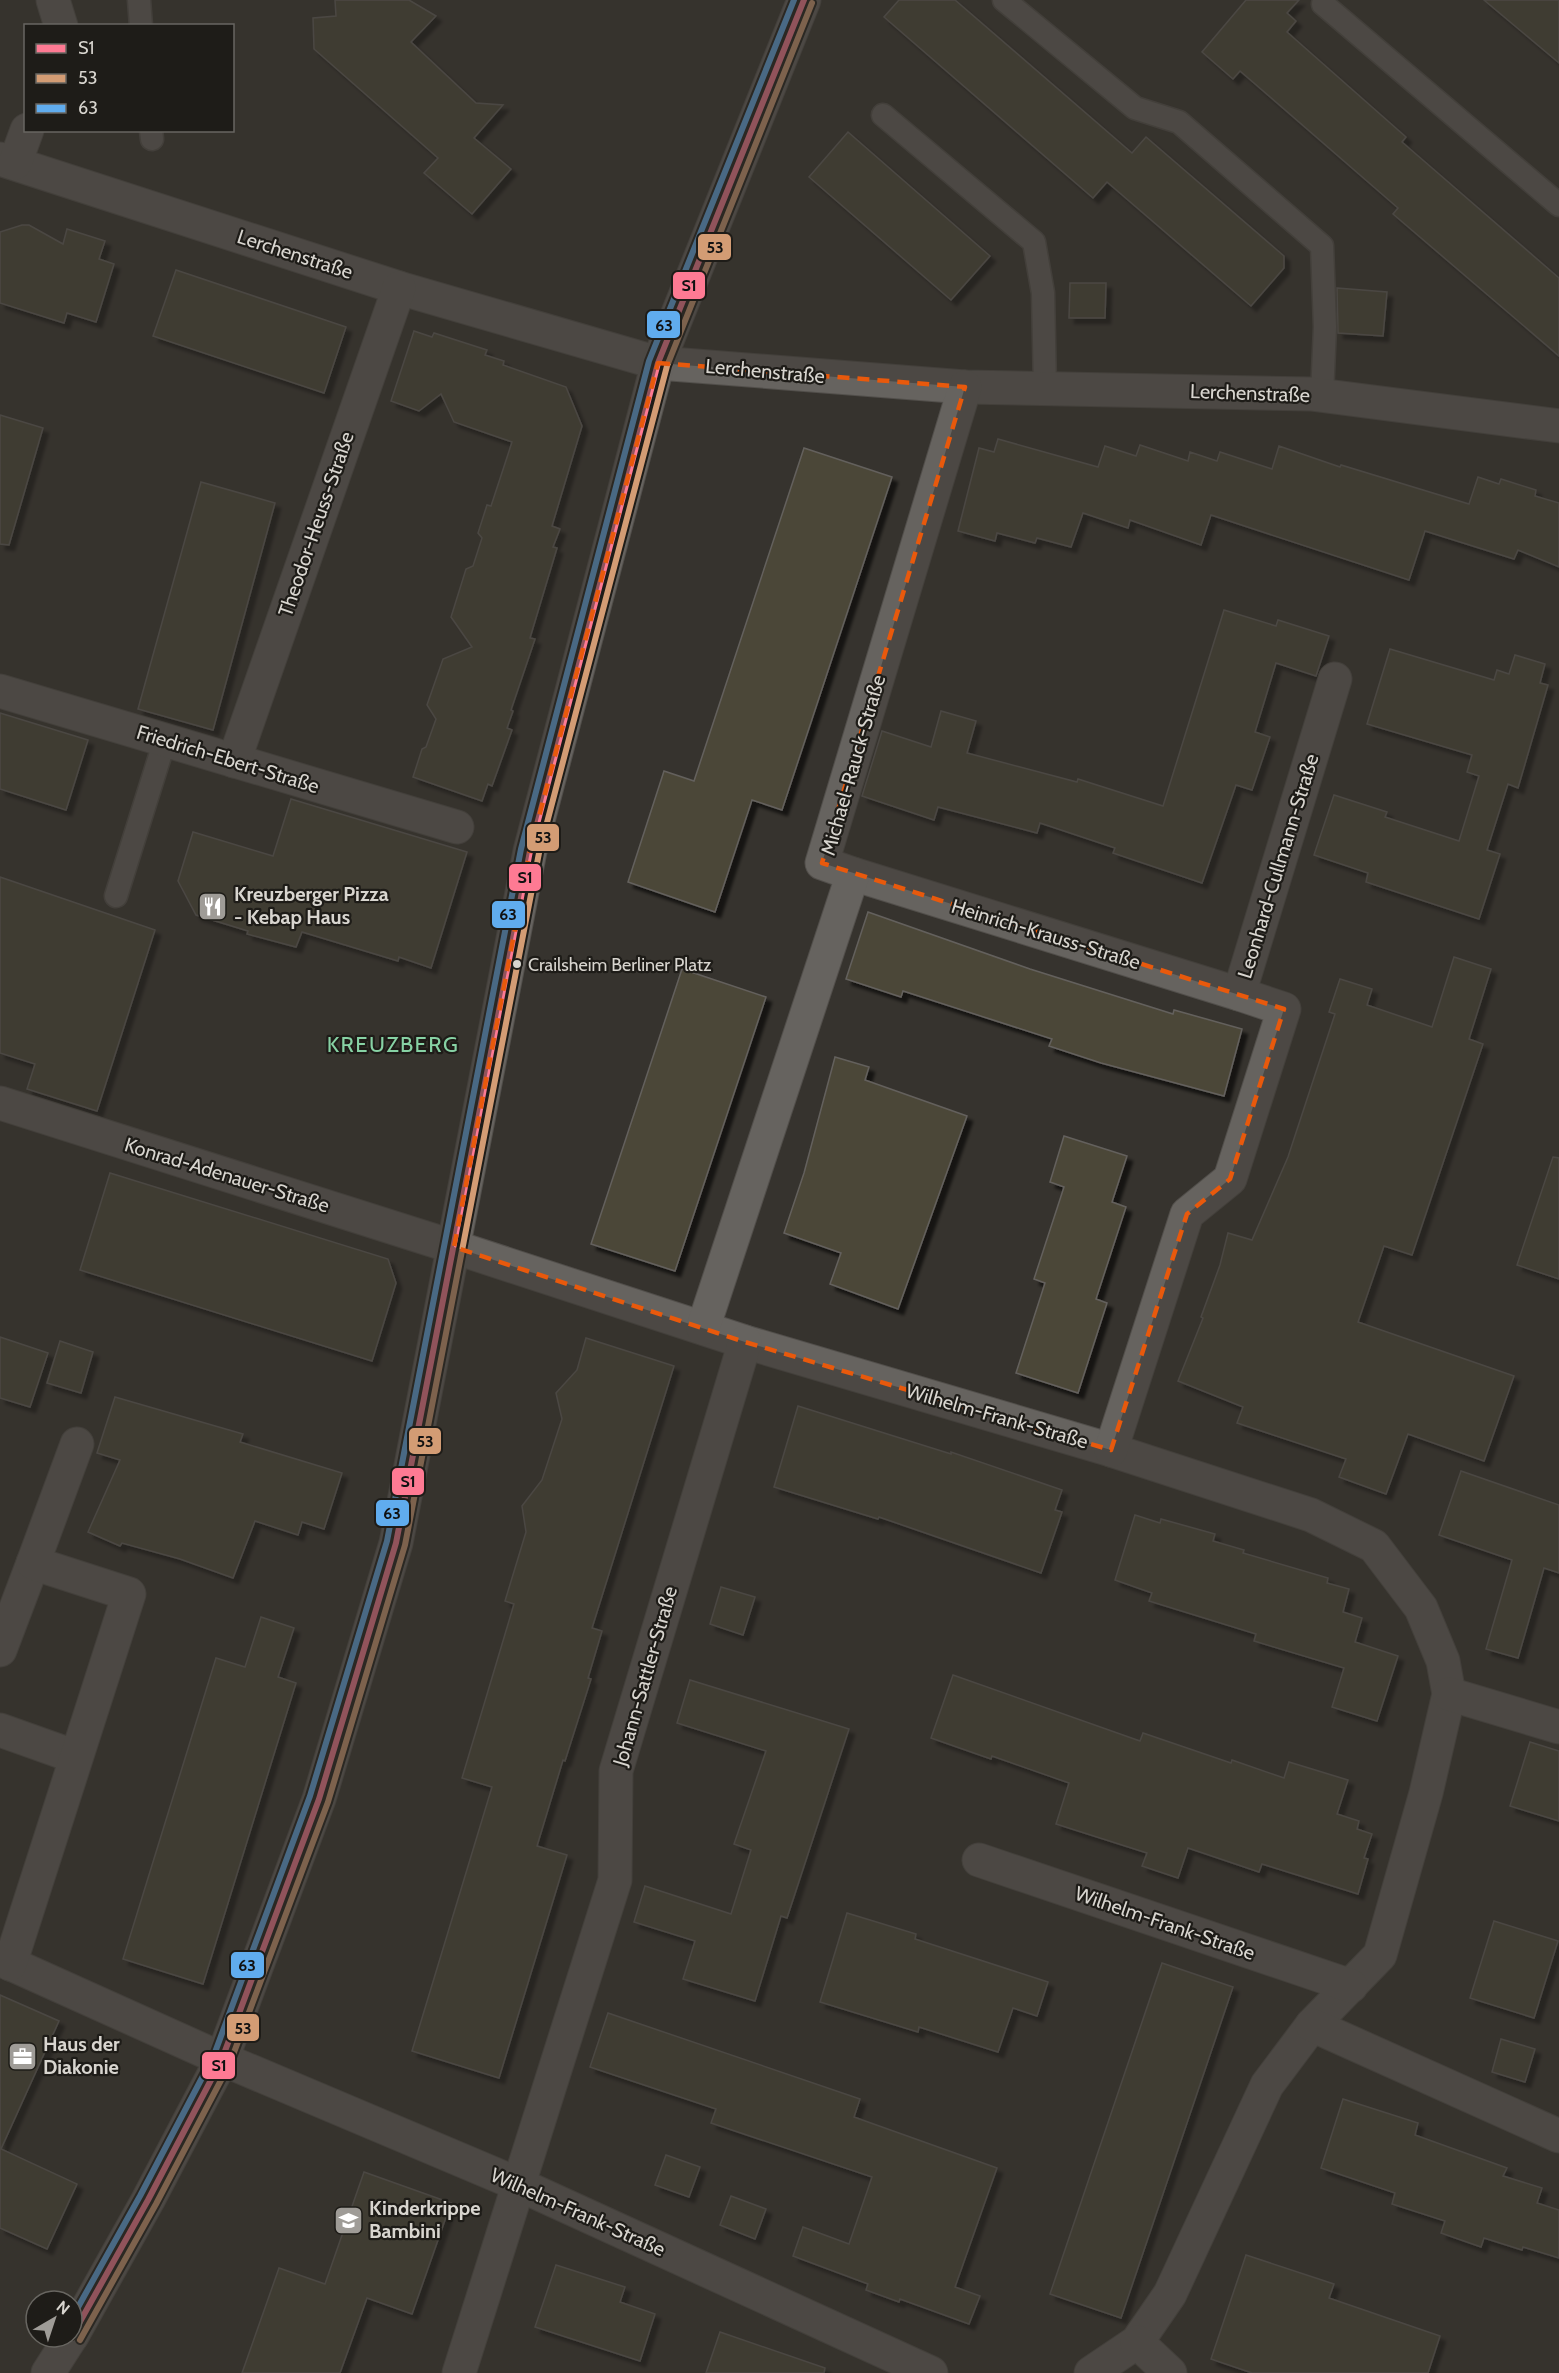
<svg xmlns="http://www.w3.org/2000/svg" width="1559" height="2373" font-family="Cabin,sans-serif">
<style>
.building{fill:#4c4739;stroke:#64615d;stroke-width:1.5;filter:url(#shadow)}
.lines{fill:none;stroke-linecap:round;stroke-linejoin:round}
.lane-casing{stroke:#524f4b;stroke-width:25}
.street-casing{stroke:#524f4b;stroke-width:35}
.lane{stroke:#66635f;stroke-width:22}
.street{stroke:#66635f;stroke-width:33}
.bus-1-casing{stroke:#1e1c18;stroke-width:10}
.bus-2-casing{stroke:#1e1c18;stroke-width:10}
.bus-3-casing{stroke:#1e1c18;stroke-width:10}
.bus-1{stroke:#fe7a93;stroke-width:6}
.bus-2{stroke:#d39c74;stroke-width:6}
.bus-3{stroke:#60acee;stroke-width:6}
.marked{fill:none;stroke:#e8590c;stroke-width:4.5;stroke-dasharray:12 8;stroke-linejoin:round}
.bus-dot{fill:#d8d5cf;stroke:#1e1c18;stroke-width:2}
.labels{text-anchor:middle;stroke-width:4.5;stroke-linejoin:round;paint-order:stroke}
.bus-label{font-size:18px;fill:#d8d5cf;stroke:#1e1c18;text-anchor:start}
.street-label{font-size:20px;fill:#d8d5cf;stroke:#1e1c18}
.poi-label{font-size:20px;font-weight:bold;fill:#d8d5cf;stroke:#1e1c18;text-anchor:start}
.quarter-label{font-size:22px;letter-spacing:1.5px;fill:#87d2a4;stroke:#1e1c18}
.line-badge{stroke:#1e1c18;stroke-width:2}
.pale-badge-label{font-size:16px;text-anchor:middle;font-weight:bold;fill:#111}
</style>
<defs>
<filter id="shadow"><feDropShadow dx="5.5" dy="5.5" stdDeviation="1.5" flood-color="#0009"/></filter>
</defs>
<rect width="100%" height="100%" fill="#36332e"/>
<g class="building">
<path d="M 335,0 L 409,0 L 436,16 L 411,42 L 476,103 L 503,105 L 474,138 L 511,169 L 472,214 L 424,173 L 438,158 L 314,49 L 313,18 L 336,16 Z"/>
<path d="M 899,0 L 955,0 L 1132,153 L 1146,137 L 1284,256 L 1284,268 L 1251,306 L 1107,182 L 1093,198 L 884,17 Z"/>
<path d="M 1246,0 L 1299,0 L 1287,13 L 1296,21 L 1287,32 L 1406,137 L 1402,142 L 1559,278 L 1559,356 L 1393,214 L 1398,208 L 1240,71 L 1233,79 L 1202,52 Z"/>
<path d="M 1484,0 L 1559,0 L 1559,63 Z"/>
<path d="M 848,132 L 990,256 L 951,300 L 809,177 Z"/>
<path d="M 22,225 L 29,225 L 63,244 L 67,229 L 105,241 L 99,259 L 114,264 L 96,322 L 67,313 L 64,323 L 0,303 L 0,232 Z"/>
<path d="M 176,270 L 346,327 L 324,393 L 153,336 Z"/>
<path d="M 1070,283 L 1106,283 L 1105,318 L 1069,318 Z"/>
<path d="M 1337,288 L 1387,292 L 1383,336 L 1338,333 Z"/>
<path d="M 414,331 L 432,337 L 434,333 L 487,350 L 485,355 L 504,361 L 503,365 L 566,387 L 582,426 L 552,526 L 560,529 L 553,547 L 557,548 L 530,638 L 535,639 L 511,710 L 513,711 L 507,728 L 512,730 L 492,786 L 488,784 L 482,801 L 413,777 L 422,749 L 426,747 L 436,719 L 427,705 L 443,659 L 472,647 L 451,617 L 466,569 L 473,566 L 482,538 L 478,533 L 487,505 L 491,506 L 512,442 L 454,422 L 441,394 L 419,411 L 391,401 Z"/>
<path d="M 0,415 L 43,428 L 9,545 L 0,544 Z"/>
<path d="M 998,439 L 1098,467 L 1105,446 L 1136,456 L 1140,445 L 1188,461 L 1190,452 L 1217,461 L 1220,452 L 1272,469 L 1279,446 L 1340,467 L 1341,465 L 1469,504 L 1478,477 L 1499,484 L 1501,479 L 1536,490 L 1535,496 L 1559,503 L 1559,567 L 1518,550 L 1514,559 L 1425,531 L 1409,580 L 1211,515 L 1201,545 L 1130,520 L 1128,528 L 1083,513 L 1071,547 L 1037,538 L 1035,543 L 997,533 L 995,541 L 958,531 L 979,448 L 994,452 Z"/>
<path d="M 804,448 L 892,477 L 782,810 L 752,800 L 715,912 L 628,882 L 664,771 L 694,781 Z"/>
<path d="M 201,482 L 275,503 L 213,730 L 138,709 Z"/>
<path d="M 1224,610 L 1276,626 L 1278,620 L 1329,636 L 1316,676 L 1276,663 L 1255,732 L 1270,737 L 1252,790 L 1236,785 L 1202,883 L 1113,853 L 1115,848 L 1040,823 L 1037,833 L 938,807 L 934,820 L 862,796 L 882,731 L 931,747 L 941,711 L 976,721 L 967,753 L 1077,782 L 1078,779 L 1163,806 Z"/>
<path d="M 1390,649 L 1494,680 L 1497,670 L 1509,674 L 1515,655 L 1545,664 L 1540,683 L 1548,685 L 1518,788 L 1508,784 L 1487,850 L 1500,854 L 1479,919 L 1366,882 L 1368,873 L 1314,855 L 1334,795 L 1387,812 L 1385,817 L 1459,841 L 1479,776 L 1467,772 L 1472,755 L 1367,724 Z"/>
<path d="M 0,713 L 88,740 L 66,810 L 0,789 Z"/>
<path d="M 291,799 L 467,852 L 431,968 L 399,957 L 398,961 L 302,932 L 296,947 L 247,934 L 248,931 L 196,915 L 178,881 L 193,832 L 273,856 Z"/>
<path d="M 0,877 L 155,930 L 97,1111 L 27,1089 L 35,1064 L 0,1053 Z"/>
<path d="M 868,912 L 1030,969 L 1173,1014 L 1174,1010 L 1242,1029 L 1224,1096 L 1101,1063 L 1049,1046 L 1052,1039 L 903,991 L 901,997 L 846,979 Z"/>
<path d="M 1454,957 L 1491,969 L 1469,1039 L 1483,1044 L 1412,1255 L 1384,1246 L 1358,1322 L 1514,1376 L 1484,1461 L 1408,1434 L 1386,1494 L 1339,1477 L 1346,1459 L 1237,1423 L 1243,1407 L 1178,1381 L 1203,1318 L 1201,1317 L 1220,1265 L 1228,1233 L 1252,1240 L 1288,1157 L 1335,1014 L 1329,1012 L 1340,979 L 1372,989 L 1367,1005 L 1432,1027 Z"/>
<path d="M 682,969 L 766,997 L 675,1271 L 591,1244 Z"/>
<path d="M 835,1057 L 869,1067 L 865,1080 L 967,1116 L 898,1309 L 830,1284 L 841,1253 L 784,1233 L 804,1173 Z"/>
<path d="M 1064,1136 L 1127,1156 L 1112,1202 L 1126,1207 L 1096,1299 L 1107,1303 L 1078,1393 L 1016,1373 L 1045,1283 L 1034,1279 L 1064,1187 L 1050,1182 Z"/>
<path d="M 1553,1157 L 1559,1158 L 1559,1279 L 1517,1265 Z"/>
<path d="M 110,1173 L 388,1259 L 396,1283 L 372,1361 L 80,1270 Z"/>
<path d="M 0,1337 L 48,1353 L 30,1407 L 0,1398 Z"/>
<path d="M 586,1338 L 674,1366 L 592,1628 L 602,1631 L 588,1678 L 591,1679 L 565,1761 L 563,1760 L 537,1846 L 567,1855 L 499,2078 L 412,2051 L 492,1787 L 462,1778 L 514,1604 L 505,1601 L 526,1532 L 522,1506 L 542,1480 L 562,1419 L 556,1393 L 577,1370 Z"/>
<path d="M 60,1341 L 93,1352 L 81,1393 L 47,1383 Z"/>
<path d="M 115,1397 L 243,1434 L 240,1442 L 342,1473 L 324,1529 L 302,1522 L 298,1535 L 255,1521 L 233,1578 L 180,1559 L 122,1543 L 120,1546 L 88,1532 L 120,1460 L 97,1453 Z"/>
<path d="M 798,1406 L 951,1454 L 951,1452 L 1062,1490 L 1055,1510 L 1062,1512 L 1041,1573 L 879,1517 L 878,1519 L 774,1487 Z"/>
<path d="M 1461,1471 L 1559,1505 L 1559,1573 L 1544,1568 L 1518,1658 L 1486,1649 L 1512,1560 L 1439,1535 Z"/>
<path d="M 1135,1515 L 1160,1523 L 1161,1519 L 1215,1534 L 1213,1541 L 1244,1550 L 1243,1553 L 1328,1578 L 1327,1583 L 1349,1589 L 1343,1612 L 1362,1618 L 1355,1642 L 1398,1656 L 1377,1721 L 1332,1707 L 1344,1668 L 1254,1641 L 1256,1634 L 1149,1601 L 1152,1593 L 1115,1580 Z"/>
<path d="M 721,1587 L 755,1597 L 743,1635 L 710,1624 Z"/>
<path d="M 261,1617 L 294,1628 L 278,1677 L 296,1683 L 203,1984 L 123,1959 L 216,1658 L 245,1667 Z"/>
<path d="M 953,1675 L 1140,1741 L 1143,1733 L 1231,1763 L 1232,1760 L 1284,1778 L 1289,1762 L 1348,1780 L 1337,1814 L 1359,1821 L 1357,1829 L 1372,1834 L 1364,1858 L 1368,1859 L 1358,1894 L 1262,1864 L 1259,1872 L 1188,1848 L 1178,1878 L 1142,1866 L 1147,1853 L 1056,1824 L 1069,1783 L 992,1756 L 991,1759 L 931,1738 Z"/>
<path d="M 690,1680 L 849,1729 L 787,1918 L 781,1916 L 755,2001 L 683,1979 L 695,1941 L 634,1922 L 645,1886 L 731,1914 L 751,1850 L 734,1844 L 766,1751 L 677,1723 Z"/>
<path d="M 1530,1742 L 1559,1751 L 1559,1821 L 1510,1806 Z"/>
<path d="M 847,1913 L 916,1934 L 915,1939 L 1048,1982 L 1037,2016 L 1013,2008 L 998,2052 L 919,2027 L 918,2032 L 820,2002 Z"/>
<path d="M 1494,1921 L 1558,1941 L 1534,2018 L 1470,1998 Z"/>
<path d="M 1162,1963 L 1233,1987 L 1121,2318 L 1050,2294 Z"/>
<path d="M 0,1995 L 59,2021 L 1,2149 L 77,2184 L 47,2249 L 0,2228 Z"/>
<path d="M 608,2013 L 860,2099 L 854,2117 L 997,2168 L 955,2287 L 980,2296 L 969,2324 L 900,2299 L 899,2302 L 866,2290 L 868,2284 L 793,2256 L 803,2227 L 849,2244 L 872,2177 L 711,2123 L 716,2109 L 590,2067 Z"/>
<path d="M 1501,2039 L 1535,2049 L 1525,2082 L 1492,2072 Z"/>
<path d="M 1343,2099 L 1418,2123 L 1415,2135 L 1507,2168 L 1503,2176 L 1542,2188 L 1537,2203 L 1559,2210 L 1559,2258 L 1523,2247 L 1522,2250 L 1484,2238 L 1481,2247 L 1441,2233 L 1445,2221 L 1392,2204 L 1395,2193 L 1321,2168 Z"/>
<path d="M 666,2155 L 700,2167 L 689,2197 L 655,2185 Z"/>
<path d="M 364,2172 L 451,2203 L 412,2314 L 367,2298 L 340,2373 L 242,2373 L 279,2268 L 325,2284 Z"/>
<path d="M 731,2196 L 766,2209 L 755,2239 L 720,2225 Z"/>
<path d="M 1246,2255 L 1334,2284 L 1329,2298 L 1440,2336 L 1428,2373 L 1252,2373 L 1211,2359 Z"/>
<path d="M 556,2265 L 625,2287 L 620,2302 L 655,2314 L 640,2361 L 535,2327 Z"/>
<path d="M 720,2332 L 825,2368 L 824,2373 L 706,2373 Z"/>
</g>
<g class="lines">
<defs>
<g id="lane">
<path d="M 139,0 L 141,26"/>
<path d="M 1004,0 L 1135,108 L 1179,122 L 1322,246 L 1325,327 L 1322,395"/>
<path d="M 1323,4 L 1559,205"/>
<path d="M 883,115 L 1034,242 L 1043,293 L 1045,388"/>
<path d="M 151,130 L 152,139"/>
<path d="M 116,896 L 165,740"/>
</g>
<g id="street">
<path d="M 53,0 L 61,26"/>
<path d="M 0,159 L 399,288 L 658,363 L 965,387 L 1311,394 L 1559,426"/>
<path d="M 15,163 L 27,130"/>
<path d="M 0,691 L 457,827"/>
<path d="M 234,761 L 399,288"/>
<path d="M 853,874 L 1239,994"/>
<path d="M 0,1103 L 454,1247 L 745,1342 L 1111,1450 L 1311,1515 L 1374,1546 L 1421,1608 L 1443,1661 L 1449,1694 L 1426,1793 L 1380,1955 L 1312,2025 L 1267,2085 L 1170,2294 L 1137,2342 L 1091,2373"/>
<path d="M 703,1328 L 853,874 L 822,863 L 965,387"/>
<path d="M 1111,1450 L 1187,1214 L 1230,1179 L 1284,1009 L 1239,994 L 1335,679"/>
<path d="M 0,1650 L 33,1563"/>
<path d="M 1449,1694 L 1559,1727"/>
<path d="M 0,1730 L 76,1757"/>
<path d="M 979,1860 L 1351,1986"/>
<path d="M 0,1959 L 222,2059 L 520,2185 L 931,2373"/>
<path d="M 10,1964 L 129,1594 L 33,1563 L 77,1444"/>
<path d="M 1312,2025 L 1559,2136"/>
<path d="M 72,2336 L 148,2200 L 222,2059 L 319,1799 L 396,1543 L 530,851 L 658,363 L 804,0"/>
<path d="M 1137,2342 L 1170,2373"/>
<path d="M 48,2373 L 71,2337"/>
<path d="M 459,2373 L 615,1880 L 616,1771 L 745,1342"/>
</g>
</defs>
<use href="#lane" class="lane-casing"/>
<use href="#street" class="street-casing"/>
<use href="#lane" class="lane"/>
<use href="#street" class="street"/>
<defs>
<path id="bus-1" d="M 72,2336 L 148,2200 L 222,2059 L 319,1799 L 396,1543 L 530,851 L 658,363 L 804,0"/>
<path id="bus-2" d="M 80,2340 L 156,2204 L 230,2063 L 328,1802 L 405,1545 L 539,853 L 667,366 L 812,3"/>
<path id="bus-3" d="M 72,2318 L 140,2196 L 214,2055 L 310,1796 L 387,1541 L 521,849 L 649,361 L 794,0"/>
</defs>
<use href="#bus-1" class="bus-1-casing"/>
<use href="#bus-2" class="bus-2-casing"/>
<use href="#bus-3" class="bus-3-casing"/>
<use href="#bus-1" class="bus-1"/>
<use href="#bus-2" class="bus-2"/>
<use href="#bus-3" class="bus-3"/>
</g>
<path d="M0 0H1559V2373H0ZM 658,363 L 965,387 L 822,863 L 1284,1009 L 1230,1179 L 1187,1214 L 1111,1450 L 745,1342 L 454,1247 L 530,851 Z" fill="#36332e" fill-opacity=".55" fill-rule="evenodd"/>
<path class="marked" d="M 658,363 L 965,387 L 822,863 L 1284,1009 L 1230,1179 L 1187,1214 L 1111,1450 L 745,1342 L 454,1247 L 530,851 Z"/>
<defs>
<symbol id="restaurant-square" viewBox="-11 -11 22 22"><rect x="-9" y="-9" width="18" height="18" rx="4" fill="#9f9c97" stroke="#1e1c18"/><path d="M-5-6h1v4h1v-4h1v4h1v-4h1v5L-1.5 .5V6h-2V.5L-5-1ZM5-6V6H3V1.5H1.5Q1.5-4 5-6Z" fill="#fff"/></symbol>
<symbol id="office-square" viewBox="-11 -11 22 22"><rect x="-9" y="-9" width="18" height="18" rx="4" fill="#9f9c97" stroke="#1e1c18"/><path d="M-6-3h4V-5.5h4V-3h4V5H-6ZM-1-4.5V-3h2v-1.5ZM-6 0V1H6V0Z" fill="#fff"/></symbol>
<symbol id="school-square" viewBox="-11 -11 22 22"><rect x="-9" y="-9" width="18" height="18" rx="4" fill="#9f9c97" stroke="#1e1c18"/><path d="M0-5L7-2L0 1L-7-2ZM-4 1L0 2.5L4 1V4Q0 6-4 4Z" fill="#fff"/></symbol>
</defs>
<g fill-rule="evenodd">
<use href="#restaurant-square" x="196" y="890" width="33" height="33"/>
<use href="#office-square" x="6" y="2040" width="33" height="33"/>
<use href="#school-square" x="332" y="2204" width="33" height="33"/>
</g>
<circle class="bus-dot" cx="517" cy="964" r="5"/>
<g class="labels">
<g class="bus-label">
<text x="528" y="971">Crailsheim Berliner Platz</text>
</g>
<g class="street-label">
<text transform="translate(295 254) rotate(18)" y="7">Lerchenstraße</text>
<text transform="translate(765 371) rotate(5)" y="7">Lerchenstraße</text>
<text transform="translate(1250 393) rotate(2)" y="7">Lerchenstraße</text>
<text transform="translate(316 524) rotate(-71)" y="7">Theodor-Heuss-Straße</text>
<text transform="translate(228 759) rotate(17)" y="7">Friedrich-Ebert-Straße</text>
<text transform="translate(853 765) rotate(-74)" y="7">Michael-Rauck-Straße</text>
<text transform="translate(1278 866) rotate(-73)" y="7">Leonhard-Cullmann-Straße</text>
<text transform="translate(1046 934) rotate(17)" y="7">Heinrich-Krauss-Straße</text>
<text transform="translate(227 1175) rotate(17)" y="7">Konrad-Adenauer-Straße</text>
<text transform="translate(997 1416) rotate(16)" y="7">Wilhelm-Frank-Straße</text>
<text transform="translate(645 1676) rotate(-74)" y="7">Johann-Sattler-Straße</text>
<text transform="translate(1165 1923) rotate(19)" y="7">Wilhelm-Frank-Straße</text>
<text transform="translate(578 2212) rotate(24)" y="7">Wilhelm-Frank-Straße</text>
</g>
<g class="poi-label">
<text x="234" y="901">Kreuzberger Pizza<tspan x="234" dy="23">- Kebap Haus</tspan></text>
<text x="43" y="2051">Haus der<tspan x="43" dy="23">Diakonie</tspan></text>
<text x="369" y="2215">Kinderkrippe<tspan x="369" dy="23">Bambini</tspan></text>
</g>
<g class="quarter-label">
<text x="393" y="1052">KREUZBERG</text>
</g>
</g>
<g class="line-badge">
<rect x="697" y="233" width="35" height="28" rx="6" fill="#d39c74"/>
<rect x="672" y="271" width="34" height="29" rx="6" fill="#fe7a93"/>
<rect x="646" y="310" width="35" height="29" rx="6" fill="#60acee"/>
<rect x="526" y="823" width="34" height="29" rx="6" fill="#d39c74"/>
<rect x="508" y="863" width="34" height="29" rx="6" fill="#fe7a93"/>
<rect x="491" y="900" width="35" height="29" rx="6" fill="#60acee"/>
<rect x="408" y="1427" width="34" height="28" rx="6" fill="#d39c74"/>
<rect x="391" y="1467" width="34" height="29" rx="6" fill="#fe7a93"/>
<rect x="375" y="1499" width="35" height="28" rx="6" fill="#60acee"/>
<rect x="230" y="1951" width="35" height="28" rx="6" fill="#60acee"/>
<rect x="226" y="2013" width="34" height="29" rx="6" fill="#d39c74"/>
<rect x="201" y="2051" width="35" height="29" rx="6" fill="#fe7a93"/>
</g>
<g class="pale-badge-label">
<text x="715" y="253">53</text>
<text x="689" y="291">S1</text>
<text x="664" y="331">63</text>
<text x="543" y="843">53</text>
<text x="525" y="883">S1</text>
<text x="508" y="920">63</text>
<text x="425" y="1447">53</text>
<text x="408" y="1487">S1</text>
<text x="392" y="1519">63</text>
<text x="247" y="1971">63</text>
<text x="243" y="2034">53</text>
<text x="219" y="2071">S1</text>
</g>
<rect x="24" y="24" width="210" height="108" fill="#1e1c18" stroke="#686661" stroke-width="1.5"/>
<rect x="36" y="44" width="30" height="9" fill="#fe7a93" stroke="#686661" stroke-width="1.5"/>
<text x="78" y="54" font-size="18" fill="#d8d5cf">S1</text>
<rect x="36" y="74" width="30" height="9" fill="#d39c74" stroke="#686661" stroke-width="1.5"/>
<text x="78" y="84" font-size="18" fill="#d8d5cf">53</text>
<rect x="36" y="104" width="30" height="9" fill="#60acee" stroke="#686661" stroke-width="1.5"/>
<text x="78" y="114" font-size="18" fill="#d8d5cf">63</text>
<g transform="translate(54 2319) rotate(39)"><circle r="28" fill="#1e1c18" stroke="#686661" stroke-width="1.5"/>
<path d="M0-4.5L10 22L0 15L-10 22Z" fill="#9f9c97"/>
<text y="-9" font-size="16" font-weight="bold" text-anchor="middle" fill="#d8d5cf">N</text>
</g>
</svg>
